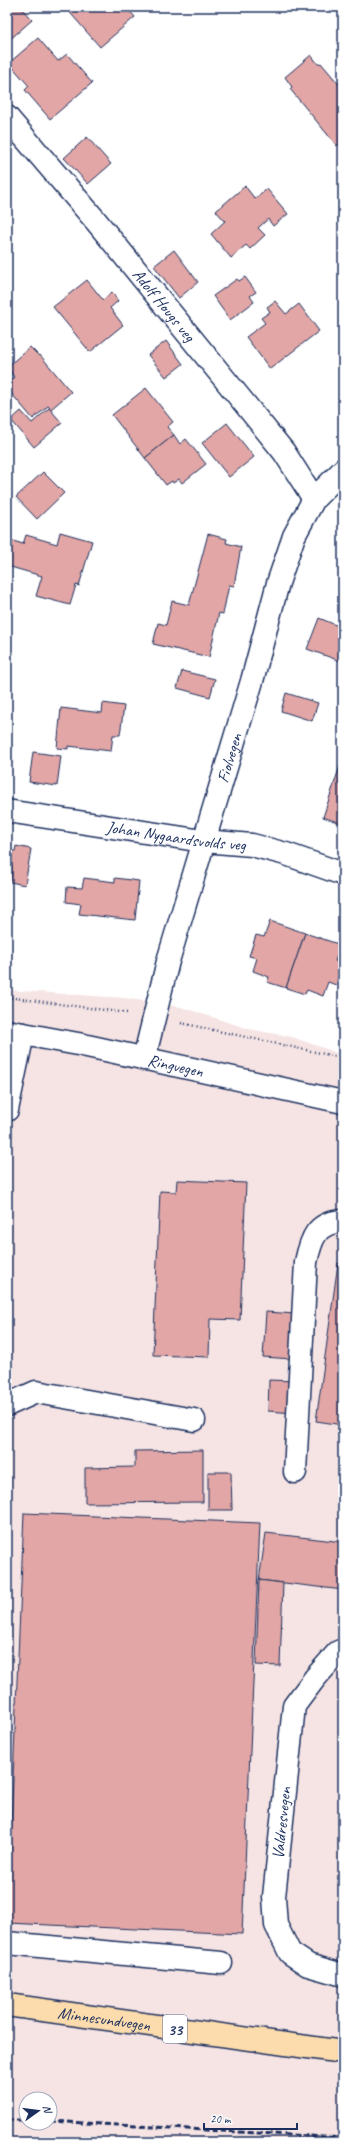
<svg xmlns="http://www.w3.org/2000/svg" width="350" height="2149" font-family="Caveat,sans-serif">
<style>
.built{fill:#f6e4e4;fill-rule:evenodd}
.building{fill:#e1a6a5;stroke:#1b2f5e}
.lines{fill:none;stroke-linecap:round;stroke-linejoin:round}
.minor-casing{stroke:#1b2f5e;stroke-width:25}
.major-casing{stroke:#1b2f5e;stroke-width:25}
.path{stroke:#1b2f5e;stroke-width:2.5;stroke-dasharray:1 3;stroke-linecap:butt}
.minor{stroke:#fff;stroke-width:22}
.major{stroke:#fcdcac;stroke-width:22}
.rail{stroke:#1b2f5e;stroke-width:3;stroke-dasharray:6 3;stroke-linecap:butt}
.labels{text-anchor:middle;stroke-width:3;stroke-linejoin:round;paint-order:stroke}
.shield{fill:#fff;stroke:#5f6d8e;stroke-width:1}
.shield-label{font-size:16px;font-weight:bold;fill:#1b2f5e}
.street-label{font-size:17px;fill:#1b2f5e;stroke:#fff}
</style>
<rect width="100%" height="100%" fill="#fff"/>
<filter id="ink" filterUnits="userSpaceOnUse"><feTurbulence type="fractalNoise" baseFrequency=".025" numOctaves="2"/><feDisplacementMap in="SourceGraphic" scale="8" xChannelSelector="R" yChannelSelector="G"/><feConvolveMatrix kernelMatrix="1 2 1 2 8 2 1 2 1" color-interpolation-filters="sRGB"/></filter>
<g filter="url(#ink)">
<path class="built" d="M 7,990 L 124,998 L 181,1007 L 249,1029 L 292,1037 L 343,1055 L 343,2142 L 7,2142 ZM 26,2099 L 50,2099 L 50,2123 L 26,2123 Z"/>
<g class="building">
<path d="M 7,7 L 20,7 L 32,20 L 7,42 Z"/>
<path d="M 65,7 L 126,7 L 135,17 L 100,47 Z"/>
<path d="M 38,38 L 58,61 L 67,54 L 92,83 L 50,119 L 25,90 L 29,86 L 9,63 Z"/>
<path d="M 311,55 L 318,64 L 321,63 L 343,89 L 343,143 L 342,141 L 337,146 L 290,89 L 292,87 L 285,77 Z"/>
<path d="M 87,137 L 111,164 L 88,184 L 64,158 Z"/>
<path d="M 245,186 L 255,199 L 267,189 L 288,214 L 273,226 L 268,219 L 258,228 L 265,235 L 250,249 L 246,245 L 231,258 L 211,234 L 225,221 L 216,211 Z"/>
<path d="M 174,250 L 198,282 L 179,298 L 154,266 Z"/>
<path d="M 245,277 L 256,292 L 250,296 L 254,302 L 230,320 L 213,296 L 237,279 L 239,281 Z"/>
<path d="M 87,280 L 103,300 L 112,292 L 118,301 L 110,308 L 123,325 L 90,352 L 53,307 Z"/>
<path d="M 275,301 L 286,314 L 299,304 L 319,331 L 270,369 L 246,337 L 265,323 L 261,318 L 270,312 L 267,307 Z"/>
<path d="M 166,341 L 183,364 L 166,377 L 148,355 Z"/>
<path d="M 30,347 L 39,356 L 40,355 L 71,392 L 51,409 L 48,406 L 33,419 L 11,393 L 7,396 L 7,383 L 14,377 L 7,367 Z"/>
<path d="M 146,388 L 173,422 L 167,427 L 174,435 L 145,458 L 112,415 Z"/>
<path d="M 49,408 L 62,423 L 34,447 L 11,420 L 21,411 L 32,423 Z"/>
<path d="M 227,423 L 254,457 L 229,477 L 202,443 Z"/>
<path d="M 174,435 L 180,444 L 186,439 L 206,464 L 182,483 L 179,479 L 173,483 L 172,481 L 166,485 L 145,458 Z"/>
<path d="M 43,472 L 64,493 L 37,519 L 16,497 Z"/>
<path d="M 60,532 L 92,541 L 79,586 L 76,585 L 70,605 L 36,596 L 42,576 L 7,566 L 7,551 L 10,540 L 23,544 L 26,535 L 57,544 Z"/>
<path d="M 208,534 L 227,539 L 226,543 L 241,547 L 234,586 L 229,585 L 223,614 L 219,613 L 209,657 L 153,644 L 158,623 L 166,625 L 172,601 L 189,605 Z"/>
<path d="M 319,618 L 343,628 L 343,662 L 307,649 Z"/>
<path d="M 182,671 L 215,679 L 210,697 L 177,688 Z"/>
<path d="M 286,693 L 318,703 L 312,721 L 281,711 Z"/>
<path d="M 103,703 L 124,706 L 120,735 L 113,735 L 111,751 L 68,746 L 68,749 L 57,748 L 61,708 L 102,713 Z"/>
<path d="M 33,752 L 61,756 L 57,786 L 29,782 Z"/>
<path d="M 341,763 L 343,764 L 343,824 L 323,817 Z"/>
<path d="M 16,846 L 31,849 L 25,885 L 10,882 L 12,867 L 8,866 L 10,851 L 15,851 Z"/>
<path d="M 84,878 L 115,882 L 115,878 L 139,881 L 135,920 L 79,914 L 81,904 L 66,902 L 67,887 L 82,888 Z"/>
<path d="M 270,921 L 305,933 L 286,988 L 267,982 L 269,977 L 253,971 L 257,958 L 249,956 L 256,935 L 264,937 Z"/>
<path d="M 305,933 L 341,945 L 335,961 L 343,964 L 336,985 L 328,982 L 323,996 L 307,990 L 305,994 L 286,988 Z"/>
<path d="M 177,1180 L 246,1183 L 240,1320 L 210,1319 L 209,1357 L 153,1355 L 160,1191 L 176,1192 Z"/>
<path d="M 338,1263 L 343,1264 L 343,1425 L 316,1421 Z"/>
<path d="M 266,1312 L 296,1314 L 293,1359 L 263,1357 Z"/>
<path d="M 269,1380 L 295,1381 L 294,1413 L 268,1411 Z"/>
<path d="M 203,1450 L 203,1502 L 85,1503 L 85,1468 L 135,1467 L 135,1451 Z"/>
<path d="M 208,1472 L 231,1472 L 232,1510 L 208,1510 Z"/>
<path d="M 24,1513 L 260,1523 L 242,1934 L 7,1923 Z"/>
<path d="M 266,1533 L 343,1542 L 343,1590 L 259,1580 Z"/>
<path d="M 259,1580 L 283,1583 L 280,1666 L 256,1665 Z"/>
</g>
<g class="lines">
<defs>
<g id="minor">
<path id="s1" d="M 7,117 L 96,221 L 284,452 L 314,499"/>
<path id="s2" d="M 7,811 L 203,841 L 252,845 L 286,854 L 343,874"/>
<path id="s3" d="M 7,1031 L 78,1044 L 343,1102"/>
<path id="s4" d="M 144,1059 L 168,961 L 252,681 L 278,583 L 294,536 L 314,499 L 343,470"/>
<path d="M 7,1110 L 23,1034"/>
<path d="M 7,1405 L 36,1392 L 194,1420"/>
<path d="M 295,1472 L 306,1262 C 311,1239 316,1222 343,1221"/>
<path d="M 343,1650 L 338,1652 L 315,1678 L 294,1706 L 274,1897 L 276,1925 L 290,1953 L 308,1965 L 343,1975"/>
<path d="M 7,1943 L 221,1963"/>
</g>
<g id="major">
<path id="s5" d="M 7,2005 L 343,2052"/>
</g>
</defs>
<use href="#minor" class="minor-casing"/>
<use href="#major" class="major-casing"/>
<g class="path">
<path d="M 7,997 L 127,1013"/>
<path d="M 181,1023 L 343,1058"/>
</g>
<use href="#minor" class="minor"/>
<use href="#major" class="major"/>
<g class="rail">
<path d="M 7,2120 L 26,2120"/>
<path d="M 50,2121 L 343,2138"/>
</g>
</g>
</g>
<g class="labels">
<rect class="shield" x="163" y="2015" width="24" height="28" rx="3"/>
<g class="shield-label">
<text x="175" y="2035">33</text>
</g>
<g class="street-label">
<text dy="6" stroke="none"><textPath href="#s1" startOffset="245">Adolf Hougs veg</textPath></text>
<text dy="6" stroke="none"><textPath href="#s4" startOffset="313">Fiolvegen</textPath></text>
<text dy="6" stroke="none"><textPath href="#s2" startOffset="171">Johan Nygaardsvolds veg</textPath></text>
<text dy="6" stroke="none"><textPath href="#s3" startOffset="172">Ringvegen</textPath></text>
<text transform="translate(281 1823) rotate(-84)" y="6">Valdresvegen</text>
<text dy="6" stroke="none"><textPath href="#s5" startOffset="98">Minnesundvegen</textPath></text>
</g>
</g>
<rect width="350" height="2149" fill="none" stroke="#fff" stroke-width="24"/>
<rect x="12" y="12" width="326" height="2125" fill="none" stroke="#1b2f5e" stroke-width="1.5" filter="url(#ink)"/>
<g transform="translate(38 2111) rotate(76)"><circle r="19" fill="#ffffff" stroke="#a4acbf"/>
<path d="M0-3L7 15L0 10L-7 15Z" fill="#1b2f5e"/>
<text y="-6" font-size="11" font-weight="bold" text-anchor="middle" fill="#1b2f5e">N</text>
</g>
<path d="M204 2123v6h93v-6" fill="none" stroke="#1b2f5e" stroke-width="2"/>
<text x="210" y="2123" font-size="12" fill="#1b2f5e" stroke="#ffffff" stroke-width="3" paint-order="stroke">20 m</text>
</svg>
